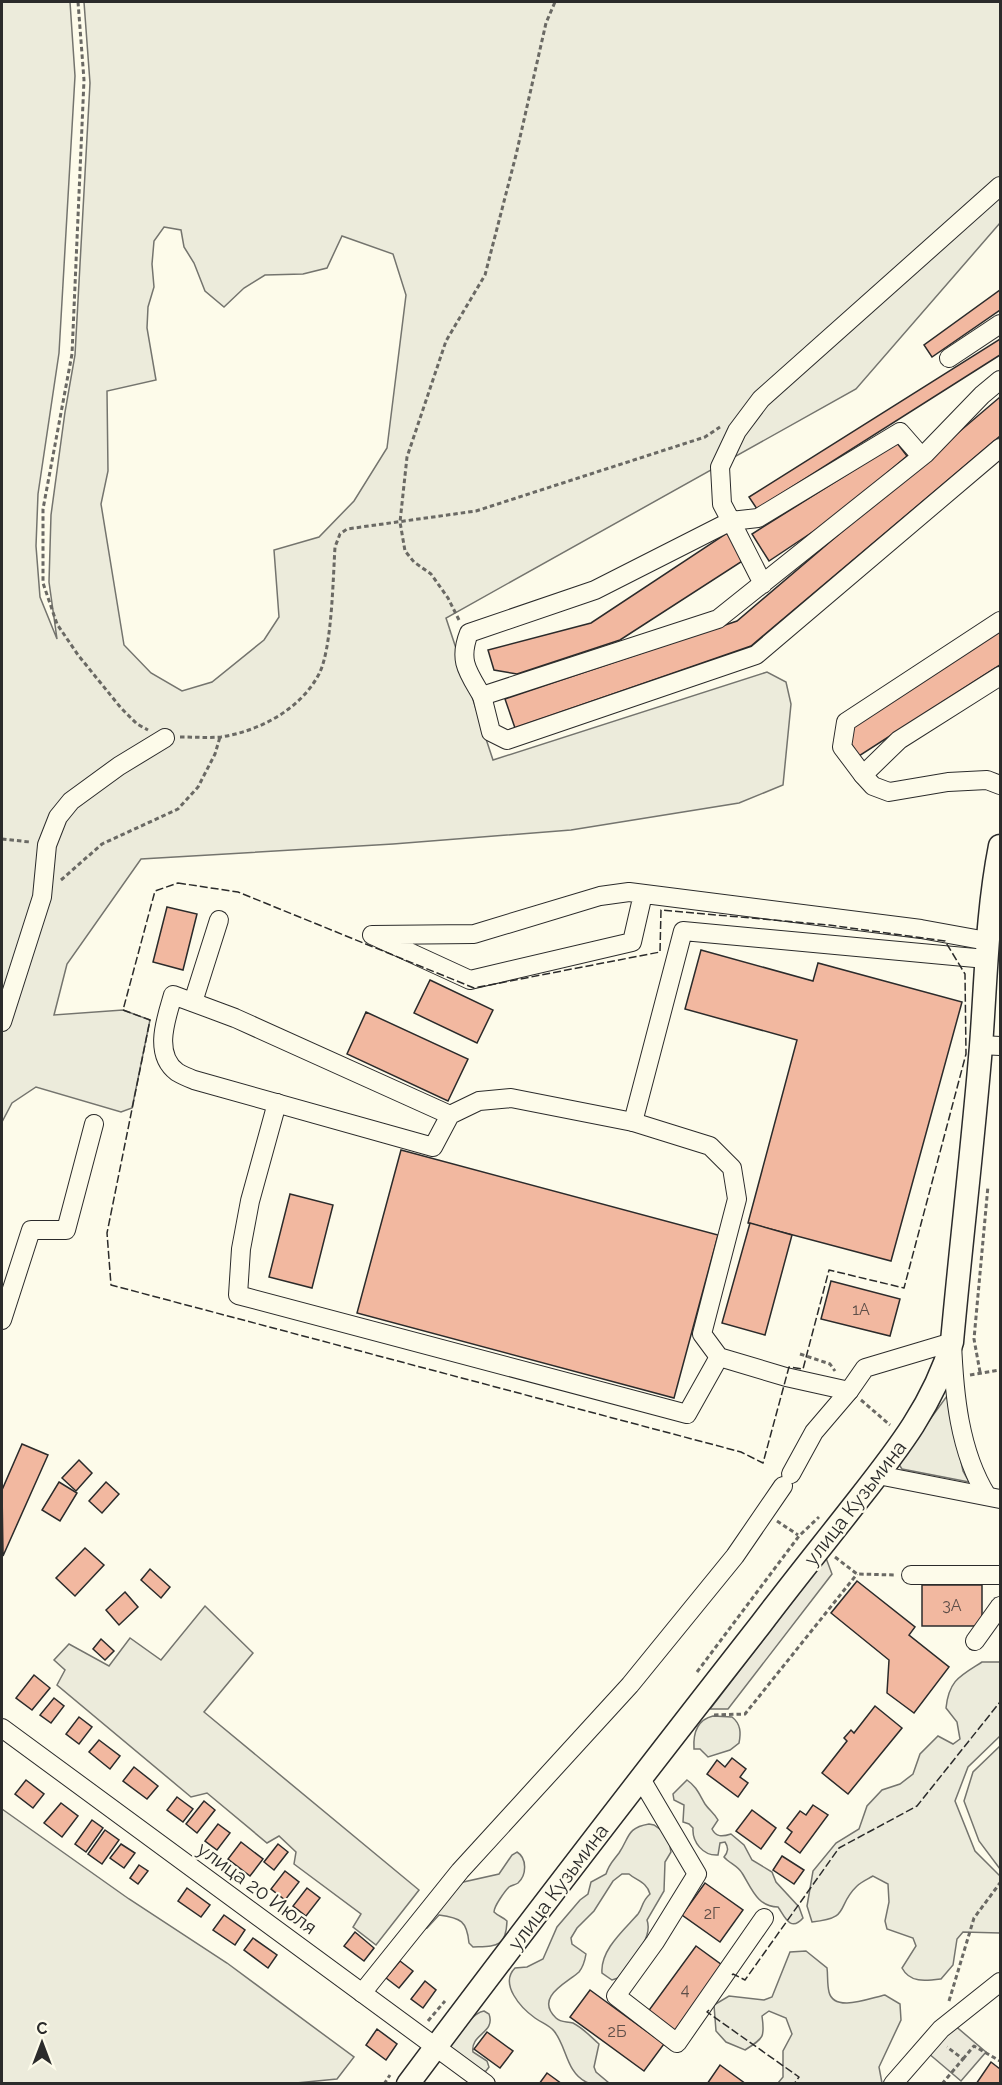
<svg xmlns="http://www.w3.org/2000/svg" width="1002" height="2085" font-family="Raleway,sans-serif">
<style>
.green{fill:#ecebdb;stroke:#74746e;stroke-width:1.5;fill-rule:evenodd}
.parking{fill:#eceadb;stroke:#74746e;stroke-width:1.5}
.building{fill:#f2b8a0;stroke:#2b2b2b;stroke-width:1.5}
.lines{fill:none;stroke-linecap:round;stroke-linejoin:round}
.minor-casing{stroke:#2b2b2b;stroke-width:20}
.major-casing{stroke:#2b2b2b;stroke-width:25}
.path{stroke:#6a6964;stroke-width:3;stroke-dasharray:4.5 3;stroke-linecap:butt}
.minor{stroke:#fdfbea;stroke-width:18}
.major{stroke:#fdfbea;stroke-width:22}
.fence{stroke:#2b2b2b;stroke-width:1.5;stroke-dasharray:8 3;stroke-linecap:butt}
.labels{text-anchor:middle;stroke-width:4.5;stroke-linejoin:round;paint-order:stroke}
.number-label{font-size:16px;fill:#5d4e48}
.street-label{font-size:20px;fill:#2b2b2b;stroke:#fdfbea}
</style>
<rect width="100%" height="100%" fill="#fdfbea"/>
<g class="green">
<path d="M 2,2 L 70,2 L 75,76 L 59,353 L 38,494 L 36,546 L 40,597 L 57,639 L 49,582 L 51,515 L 65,412 L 75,355 L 90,83 L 84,2 L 1000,2 L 1000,223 L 856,389 L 446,618 L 493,760 L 767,672 L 786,682 L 791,704 L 783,785 L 739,803 L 571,830 L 393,844 L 141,859 L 67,964 L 54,1015 L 123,1010 L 150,1020 L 132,1108 L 121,1112 L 36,1087 L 12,1103 L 2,1122 ZM 164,227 L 181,230 L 184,247 L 194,263 L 205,291 L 224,307 L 244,288 L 265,275 L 303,274 L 327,268 L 342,236 L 393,254 L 406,295 L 387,448 L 354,501 L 319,537 L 274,550 L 279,617 L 264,640 L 212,682 L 182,691 L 151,673 L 124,645 L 101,504 L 108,471 L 107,391 L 156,380 L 147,328 L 148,307 L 154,287 L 152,264 L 154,241 Z"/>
<path d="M 947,1396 L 963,1471 L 969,1482 L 902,1469 L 898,1463 Z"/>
<path d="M 205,1606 L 253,1653 L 204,1712 L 419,1890 L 376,1945 L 353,1927 L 361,1914 L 294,1864 L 296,1852 L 279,1836 L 267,1843 L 207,1793 L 191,1797 L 57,1685 L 65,1670 L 54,1660 L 69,1644 L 109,1666 L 130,1638 L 161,1660 Z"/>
<path d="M 982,1662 L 1000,1662 L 1000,1736 L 968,1767 L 955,1801 L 975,1851 L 1000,1876 L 1000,1933 L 963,1932 L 957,1939 L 953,1965 L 941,1979 C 925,1981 910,1983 902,1968 L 916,1946 L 913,1938 L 887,1929 L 885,1921 L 889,1902 L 888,1884 L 873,1876 C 868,1879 861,1882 857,1886 C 835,1907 852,1918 812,1922 L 807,1906 L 813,1871 L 836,1843 L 859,1829 L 867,1806 L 882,1790 L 900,1784 L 913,1774 L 920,1754 L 938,1736 L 953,1744 L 960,1739 L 957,1722 L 946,1708 C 949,1680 960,1676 982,1662 Z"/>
<path d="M 713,1716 L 732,1717 C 741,1724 741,1733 739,1743 L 730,1750 L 708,1757 L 700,1749 L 694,1749 C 693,1734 696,1720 713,1716 Z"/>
<path d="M 1000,1746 L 1000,1869 L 979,1841 L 964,1801 L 973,1772 Z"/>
<path d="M 687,1780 C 697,1787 699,1794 705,1804 C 709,1810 714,1813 718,1820 L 712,1829 C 716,1837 722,1837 731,1834 L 744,1845 L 752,1860 L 772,1872 L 776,1882 L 799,1907 L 803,1918 C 790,1933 784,1915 778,1907 C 757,1907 751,1887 742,1873 C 738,1866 729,1863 724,1857 C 728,1852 729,1848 725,1842 L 720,1843 L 718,1855 C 703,1856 692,1842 693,1828 L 689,1824 L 683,1822 L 684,1805 L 674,1800 L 673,1794 Z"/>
<path d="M 2,1809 L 129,1899 L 227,1963 L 354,2057 L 337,2079 L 296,2083 L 2,2083 Z"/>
<path d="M 649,1824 L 654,1825 L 668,1835 L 671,1852 L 665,1862 L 664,1891 L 647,1920 C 654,1939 629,1963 618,1978 L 612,1980 L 602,1973 C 600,1950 624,1930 638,1914 C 643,1908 641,1902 650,1894 C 647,1882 637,1881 629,1874 L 622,1874 L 613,1881 L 594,1911 L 577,1928 L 571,1938 L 572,1944 L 586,1954 C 585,1960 583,1967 579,1972 C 567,1983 534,1997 556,2018 C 561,2023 567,2021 573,2023 C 583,2028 591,2037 599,2044 L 594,2067 L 596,2072 L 609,2083 C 603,2083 592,2085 586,2082 C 566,2072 567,2047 554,2031 C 549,2025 542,2023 535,2018 C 521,2008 499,1984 515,1968 L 527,1967 L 543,1959 L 557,1927 L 580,1900 L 588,1894 L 591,1882 L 606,1874 C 609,1864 613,1861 619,1853 C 630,1837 626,1828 649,1824 Z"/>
<path d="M 517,1852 C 527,1858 527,1875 518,1883 C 515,1885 512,1885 509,1887 C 505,1891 494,1906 494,1912 C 498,1916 503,1917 507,1921 C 506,1948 496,1946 473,1947 L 469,1943 C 467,1921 461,1918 439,1915 L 427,1928 L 421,1930 L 459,1883 L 499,1874 L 512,1855 Z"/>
<path d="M 806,1951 L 827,1968 C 828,1975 827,1984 829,1992 C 834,2013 870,1998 885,1995 L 900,2004 L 901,2020 L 879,2067 L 882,2083 L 778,2083 L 783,2077 L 783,2051 L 792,2034 L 786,2018 L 769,2011 L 762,2016 C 765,2037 764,2038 745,2050 L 726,2042 L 716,2031 L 714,2005 L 729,1996 L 764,2000 L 772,1997 L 790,1952 Z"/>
<path d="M 484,2011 L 489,2014 C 496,2033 470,2034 473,2052 L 487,2061 L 489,2067 L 486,2071 L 480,2072 L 452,2052 C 451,2047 450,2046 452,2042 C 455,2033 475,2012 484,2011 Z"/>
</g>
<g class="parking">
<path d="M 826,1558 L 832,1574 L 728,1709 L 710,1709 Z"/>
<path d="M 953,2024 L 986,2052 L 961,2081 L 928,2053 Z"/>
</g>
<g class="building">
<path d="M 1000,290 L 1000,310 L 932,357 L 924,345 Z"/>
<path d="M 1000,339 L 1000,355 L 757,509 L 749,497 Z"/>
<path d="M 1000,397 L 1000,436 L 751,646 L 515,728 L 505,699 L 737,621 Z"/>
<path d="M 897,443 L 907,456 L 835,517 L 769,561 L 752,534 Z"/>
<path d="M 730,531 L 744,560 L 620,640 L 517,674 L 494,670 L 488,650 L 591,623 Z"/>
<path d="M 1000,629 L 1000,665 L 859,756 L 850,742 L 855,723 Z"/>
<path d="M 167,907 L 197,914 L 183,970 L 153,962 Z"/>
<path d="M 701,950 L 813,981 L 818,963 L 962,1002 L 891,1261 L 748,1223 L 797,1040 L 685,1009 Z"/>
<path d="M 430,980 L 493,1010 L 477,1043 L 414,1013 Z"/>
<path d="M 366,1012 L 468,1059 L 448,1101 L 347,1054 Z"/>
<path d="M 401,1150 L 718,1235 L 674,1398 L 357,1313 Z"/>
<path d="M 290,1194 L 333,1205 L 312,1288 L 269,1277 Z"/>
<path d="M 750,1223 L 792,1235 L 765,1335 L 722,1323 Z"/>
<path d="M 831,1281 L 900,1299 L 890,1336 L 821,1319 Z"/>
<path d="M 22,1444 L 48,1455 L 3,1556 L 2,1490 Z"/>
<path d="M 79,1460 L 92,1473 L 76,1491 L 62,1478 Z"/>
<path d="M 59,1482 L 77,1493 L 60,1521 L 42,1510 Z"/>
<path d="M 106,1482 L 119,1494 L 102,1513 L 89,1501 Z"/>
<path d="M 85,1548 L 104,1565 L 75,1596 L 56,1578 Z"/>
<path d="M 150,1569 L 170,1587 L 161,1598 L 141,1580 Z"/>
<path d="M 857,1581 L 915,1627 L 909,1635 L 949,1667 L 914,1713 L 887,1693 L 889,1660 L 831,1613 Z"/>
<rect x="922" y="1585" width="60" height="41"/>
<path d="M 125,1592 L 138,1607 L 119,1625 L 106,1610 Z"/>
<path d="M 101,1639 L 114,1651 L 105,1660 L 93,1649 Z"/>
<path d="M 34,1675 L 50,1688 L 32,1710 L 16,1698 Z"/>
<path d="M 54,1698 L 64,1706 L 51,1723 L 40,1715 Z"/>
<path d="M 875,1706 L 902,1728 L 848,1794 L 822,1773 L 847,1741 L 844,1738 L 851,1730 L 854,1733 Z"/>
<path d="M 79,1717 L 92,1727 L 79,1744 L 66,1734 Z"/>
<path d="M 99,1740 L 120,1756 L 110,1769 L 89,1752 Z"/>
<path d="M 732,1758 L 746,1769 L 740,1777 L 748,1783 L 738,1797 L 707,1774 L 717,1760 L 725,1767 Z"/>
<path d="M 134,1767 L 158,1786 L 147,1799 L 123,1781 Z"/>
<path d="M 26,1780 L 44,1794 L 33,1808 L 15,1794 Z"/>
<path d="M 177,1797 L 193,1809 L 183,1822 L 167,1810 Z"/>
<path d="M 204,1801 L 215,1810 L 197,1833 L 186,1824 Z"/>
<path d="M 61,1803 L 78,1816 L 62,1837 L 44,1823 Z"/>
<path d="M 813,1805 L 828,1815 L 800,1853 L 785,1842 L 792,1832 L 787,1828 L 800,1811 L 806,1815 Z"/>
<path d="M 752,1810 L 776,1828 L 761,1849 L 736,1831 Z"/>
<path d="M 92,1820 L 103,1828 L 86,1852 L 75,1844 Z"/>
<path d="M 218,1824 L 230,1833 L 217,1850 L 205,1841 Z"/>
<path d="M 105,1830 L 119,1840 L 102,1864 L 88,1854 Z"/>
<path d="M 241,1842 L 263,1859 L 250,1876 L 228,1859 Z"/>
<path d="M 121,1844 L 135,1853 L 124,1868 L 110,1858 Z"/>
<path d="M 278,1844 L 288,1852 L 274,1870 L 264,1862 Z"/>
<path d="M 782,1856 L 804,1870 L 794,1884 L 773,1870 Z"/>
<path d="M 139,1865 L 148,1871 L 138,1884 L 130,1878 Z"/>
<path d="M 285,1871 L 299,1882 L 285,1900 L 271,1889 Z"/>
<path d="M 705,1883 L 743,1910 L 720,1942 L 682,1915 Z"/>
<path d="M 187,1888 L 210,1905 L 201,1917 L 178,1901 Z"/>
<path d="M 307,1888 L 320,1898 L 306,1916 L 293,1906 Z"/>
<path d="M 224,1915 L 245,1930 L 235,1945 L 213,1930 Z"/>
<path d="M 355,1932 L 374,1948 L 364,1961 L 344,1946 Z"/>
<path d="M 253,1938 L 277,1955 L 268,1968 L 244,1950 Z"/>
<path d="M 696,1946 L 722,1965 L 674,2032 L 647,2013 Z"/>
<path d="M 400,1961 L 413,1971 L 399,1988 L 386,1978 Z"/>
<path d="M 425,1981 L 436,1990 L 423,2008 L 411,1999 Z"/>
<path d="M 590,1990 L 664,2044 L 644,2071 L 570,2017 Z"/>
<path d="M 377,2029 L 397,2044 L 386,2060 L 366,2045 Z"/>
<path d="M 487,2032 L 513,2051 L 500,2068 L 474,2049 Z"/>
<path d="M 991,2062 L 1000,2069 L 1000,2084 L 976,2084 Z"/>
<path d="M 720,2065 L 746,2084 L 707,2084 Z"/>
<path d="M 547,2073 L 562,2084 L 539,2084 Z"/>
</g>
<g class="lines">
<defs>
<g id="minor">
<path d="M 949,358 L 1000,324"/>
<path d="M 921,456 L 900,432 L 758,518 L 731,521 L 722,504 L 720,467 L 737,431 L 761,399 L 1000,186"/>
<path d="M 763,584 L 731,521 L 595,590 L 469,633 C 458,661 468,672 482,696 L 718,619 L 925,454 L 982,395 L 1000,380"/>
<path d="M 1000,621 L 846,722 L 842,747 L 863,775 L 899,740 L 1000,676"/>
<path d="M 482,696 L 491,732 L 507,740 L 756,655 L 1000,448"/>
<path d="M 863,775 L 873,786 L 889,792 L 948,782 L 987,780 L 1000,785"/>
<path d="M 643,894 L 632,942 L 470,980 L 372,935 L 474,934 L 600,896 L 629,892 L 921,929 L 987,941"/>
<path d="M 193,1002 L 219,920"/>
<path d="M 2,1022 L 42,897 L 47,845 L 58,817 L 71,801 L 119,766 L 165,738"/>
<path d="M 981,1045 L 1000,1046"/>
<path d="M 277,1103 L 250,1201 L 241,1249 L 238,1295 L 687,1414 L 719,1357"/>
<path d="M 450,1115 L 235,1018 L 173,995 C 166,1019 153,1054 177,1072 C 182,1075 189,1078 194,1080 L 433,1147 L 450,1115 L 479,1101 L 511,1098 L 633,1122 L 710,1146 L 732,1168 L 737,1199 L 702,1334 L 719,1357 L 786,1377 L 849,1391"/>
<path d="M 633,1122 L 683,931 L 986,959"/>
<path d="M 2,1320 L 31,1230 L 66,1230 L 94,1124"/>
<path d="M 791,1474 L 814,1432 L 849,1391 L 865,1368 L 952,1342 C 954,1393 959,1451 987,1496"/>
<path d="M 878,1475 L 1000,1499"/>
<path d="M 911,1575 L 1000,1575"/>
<path d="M 975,1641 L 1000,1606"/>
<path d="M 2,1728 L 486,2084"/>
<path d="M 641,1779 L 697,1874 L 655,1942 L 616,1996 L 677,2043 L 764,1918"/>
<path d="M 362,1993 L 460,1871 L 630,1685 L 735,1556 L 783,1486"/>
<path d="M 893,2084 L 941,2029 L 1000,1982"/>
</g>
<path id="major" d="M 408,2084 C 524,1929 642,1776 761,1624 C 789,1587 818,1551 847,1514 C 890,1459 932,1410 952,1342 C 961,1243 973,1144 981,1046 C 986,979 987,912 1000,846"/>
</defs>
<use href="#minor" class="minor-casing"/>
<use href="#major" class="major-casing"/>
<g class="path">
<path d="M 78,2 L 84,80 L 72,354 L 43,509 L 43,583 L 57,624 L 78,655 L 121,708 L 137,724 L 148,730"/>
<path d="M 459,620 L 448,598 L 431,574 L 414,562 L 405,551 L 400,522 L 407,457 L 446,341 L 485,275 L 516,155 L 546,23 L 555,2"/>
<path d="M 180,737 C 194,737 208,738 221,737 C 259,731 300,710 319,674 C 332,649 333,578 335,547 L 340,534 L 347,529 L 476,511 L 705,437 L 720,427"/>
<path d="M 2,839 L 30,842"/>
<path d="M 61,880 L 102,844 L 178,809 L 198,787 L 215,754 L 220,737"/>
<path d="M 800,1354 L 830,1364 L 835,1371"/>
<path d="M 980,1372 L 974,1339 L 988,1186"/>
<path d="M 970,1375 L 1000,1370"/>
<path d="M 861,1400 L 890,1425"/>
<path d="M 777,1521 L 798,1535"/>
<path d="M 835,1557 L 857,1574 L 895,1575"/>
<path d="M 697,1672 L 799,1536 L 819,1517"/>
<path d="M 714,1715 L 745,1714 L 857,1574"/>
<path d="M 949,2001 L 974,1918 L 1000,1883"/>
<path d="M 428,2021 L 445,2001"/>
<path d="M 963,2059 L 974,2046 L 1000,2061"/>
<path d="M 384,2084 L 390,2075"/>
<path d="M 942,2084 L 963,2059 L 947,2047"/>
</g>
<use href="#minor" class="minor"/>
<use href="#major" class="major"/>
<g class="fence">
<path d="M 178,883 L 238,892 L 474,988 L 660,952 L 661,910 L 829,925 L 945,941 L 965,974 L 966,1054 L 904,1288 L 829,1270 L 803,1369 L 789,1367 L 763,1463 L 741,1452 L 111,1285 L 107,1233 L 150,1020 L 123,1010 L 155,891 Z"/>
<path d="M 732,1975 L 733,1974 L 745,1980 L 839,1848 L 917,1806 L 1000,1702"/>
<path d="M 709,2010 L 707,2012 L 799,2077 L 794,2084"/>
</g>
</g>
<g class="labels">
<g class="number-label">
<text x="861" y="1315">1А</text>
<text x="952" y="1611">3А</text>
<text x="712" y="1919">2Г</text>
<text x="685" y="1995">4</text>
<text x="617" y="2037">2Б</text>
</g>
<g class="street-label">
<text transform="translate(855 1503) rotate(-52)" y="7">улица Кузьмина</text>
<text transform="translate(558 1887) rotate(-53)" y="7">улица Кузьмина</text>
<text transform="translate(257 1888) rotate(36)" y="7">улица 20 Июля</text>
</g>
</g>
<rect width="1002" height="2085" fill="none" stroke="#2b2b2b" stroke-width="6"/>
<g transform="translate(42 2043)" stroke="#fdfbea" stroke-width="4.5" paint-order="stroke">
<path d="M0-4.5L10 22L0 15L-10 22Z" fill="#2b2b2b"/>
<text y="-9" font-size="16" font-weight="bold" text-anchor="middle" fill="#2b2b2b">С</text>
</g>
</svg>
